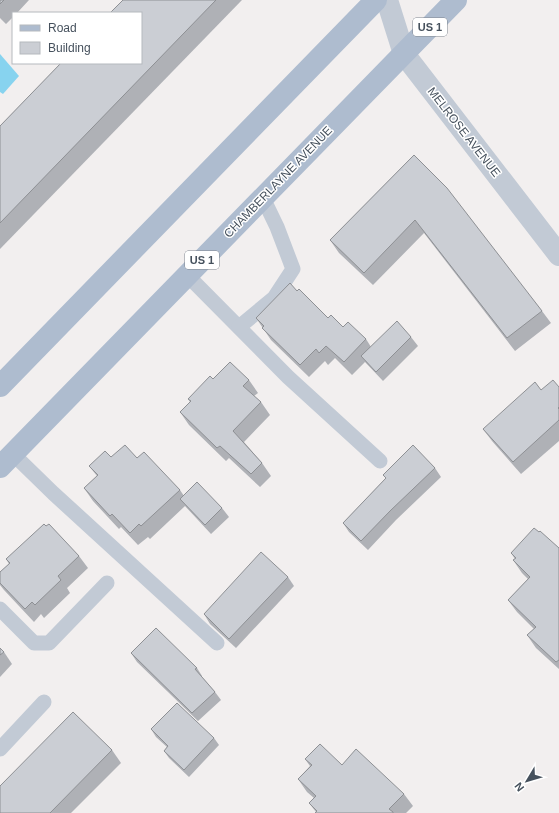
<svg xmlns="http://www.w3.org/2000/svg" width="559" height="813" font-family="Arial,sans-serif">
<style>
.water{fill:#87d3ef}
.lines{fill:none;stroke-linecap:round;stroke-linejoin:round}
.lane{stroke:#c2cad5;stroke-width:15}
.street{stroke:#c2cad5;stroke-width:22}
.primary{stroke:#aebccf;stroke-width:22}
.wall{fill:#afb1b6}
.building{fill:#cbced4;stroke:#8e9094}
.labels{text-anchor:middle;stroke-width:3;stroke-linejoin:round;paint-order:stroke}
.shield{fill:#fff;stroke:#7e858e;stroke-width:1}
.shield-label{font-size:11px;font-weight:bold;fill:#46515d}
.street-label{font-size:12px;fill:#46515d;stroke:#fff}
</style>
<rect width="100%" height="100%" fill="#f2efef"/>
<path class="water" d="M 0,54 L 19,76 L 3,94 L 0,92 Z"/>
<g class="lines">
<g class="lane">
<path d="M 187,275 L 288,377 L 380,461"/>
<path d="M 239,327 L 274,298 L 293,269 L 277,227 L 263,198"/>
<path d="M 13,454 L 53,493 L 217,643"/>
<path d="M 0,609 L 34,643 L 49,643 L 107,583"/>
<path d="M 0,749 L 44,702"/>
</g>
<path class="street" d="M 387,0 L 404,54 L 559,255"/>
<g class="primary">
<path d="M 0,386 L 376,0"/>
<path d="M 0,467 L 456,0"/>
</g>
</g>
<g class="wall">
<path d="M 0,0 L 29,0 L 17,13 L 13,13 L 13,17 L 6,24 L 0,18 Z"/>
<path d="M 123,0 L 242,0 L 0,249 L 0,126 Z"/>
<path d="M 414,155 L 542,311 L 551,323 L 515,351 L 424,233 L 373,285 L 339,253 L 330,240 Z"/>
<path d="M 297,291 L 328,318 L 343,327 L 366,339 L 371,347 L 411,337 L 418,346 L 383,381 L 365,362 L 352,375 L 335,358 L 328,365 L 325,361 L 309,377 L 271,340 L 256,318 Z"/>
<path d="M 213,379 L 249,380 L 258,393 L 254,396 L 261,402 L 270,415 L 244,442 L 262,463 L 271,476 L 260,487 L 229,458 L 226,461 L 189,425 L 180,412 L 190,402 L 188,399 Z"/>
<path d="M 559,387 L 559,441 L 521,474 L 492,441 L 483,429 L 541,390 Z"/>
<path d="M 111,457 L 137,458 L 180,490 L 184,496 L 222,508 L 229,517 L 211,534 L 185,506 L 150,539 L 148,537 L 138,545 L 121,527 L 119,529 L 93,501 L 84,488 L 97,476 L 89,466 Z"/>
<path d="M 435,468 L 441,477 L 396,520 L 368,550 L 349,532 L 343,523 L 386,478 L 383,475 Z"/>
<path d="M 46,526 L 79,556 L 88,568 L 67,588 L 70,593 L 44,618 L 41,614 L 34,622 L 4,590 L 0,585 L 0,572 L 9,564 L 6,559 Z"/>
<path d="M 539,532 L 559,548 L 559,669 L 536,648 L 527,635 L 534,629 L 517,612 L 508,600 L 528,579 L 522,573 L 513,560 L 515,559 L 511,553 Z"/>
<path d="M 288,577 L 294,586 L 236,648 L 210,624 L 204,614 Z"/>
<path d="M 0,648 L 4,652 L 12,664 L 0,677 Z"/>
<path d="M 131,653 L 197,668 L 202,676 L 202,677 L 215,692 L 221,700 L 198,721 L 137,662 Z"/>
<path d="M 151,729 L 214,738 L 219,745 L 189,777 L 169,758 L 164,751 L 167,747 L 156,737 Z"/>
<path d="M 112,750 L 121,763 L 71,813 L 0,813 Z"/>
<path d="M 305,759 L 342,765 L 404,794 L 413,806 L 406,813 L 315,813 L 316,812 L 309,803 L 314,798 L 307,792 L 298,779 L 310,766 Z"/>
</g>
<g class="building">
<path d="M 0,0 L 4,0 L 0,4 Z"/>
<path d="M 123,0 L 216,0 L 0,223 L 0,126 L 61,63 L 141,63 L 141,13 L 110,13 Z"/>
<path d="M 414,155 L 447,188 L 542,311 L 507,338 L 415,220 L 364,273 L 330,240 Z"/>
<path d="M 290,283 L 297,291 L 299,289 L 328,318 L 331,315 L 343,327 L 348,322 L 366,339 L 344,362 L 326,346 L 319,353 L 316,349 L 300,365 L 262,328 L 264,326 L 256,318 Z"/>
<path d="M 397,321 L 411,337 L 376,372 L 361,356 Z"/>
<path d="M 230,362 L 249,380 L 243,386 L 261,402 L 233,431 L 262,463 L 251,474 L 220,446 L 217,448 L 180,412 L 191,401 L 188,399 L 210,376 L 213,379 Z"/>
<path d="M 553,380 L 559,387 L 559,407 L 558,408 L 559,409 L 559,420 L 513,462 L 483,429 L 535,382 L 541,390 Z"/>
<path d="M 125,445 L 137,458 L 144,452 L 180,490 L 141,526 L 139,524 L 130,533 L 112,514 L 110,516 L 84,488 L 98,475 L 89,466 L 105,451 L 111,457 Z"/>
<path d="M 413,445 L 435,468 L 390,511 L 361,541 L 343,523 L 386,478 L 383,475 Z"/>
<path d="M 197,482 L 222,508 L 205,525 L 180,499 Z"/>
<path d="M 44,524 L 46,526 L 49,524 L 79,556 L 58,576 L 61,580 L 35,605 L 32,602 L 25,609 L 0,583 L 0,572 L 10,563 L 6,559 Z"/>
<path d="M 534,528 L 539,532 L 540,531 L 559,548 L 559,660 L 556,662 L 527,635 L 536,627 L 508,600 L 530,577 L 513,560 L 516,558 L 511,553 Z"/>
<path d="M 261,552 L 288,577 L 229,639 L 204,614 Z"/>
<path d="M 156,628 L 197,668 L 195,669 L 215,692 L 192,713 L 131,653 Z"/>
<path d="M 0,648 L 4,652 L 0,655 Z"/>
<path d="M 177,703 L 214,738 L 184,770 L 164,751 L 168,746 L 151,729 Z"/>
<path d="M 73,712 L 112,750 L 50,813 L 0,813 L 0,786 Z"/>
<path d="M 320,744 L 342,765 L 356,749 L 404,794 L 389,809 L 393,812 L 393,813 L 315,813 L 317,811 L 309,803 L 316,796 L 298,779 L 312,765 L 305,759 Z"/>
</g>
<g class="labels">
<g class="shield">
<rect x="413" y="18" width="34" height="18" rx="3"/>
<rect x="185" y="251" width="34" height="18" rx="3"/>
</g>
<g class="shield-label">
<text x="430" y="31">US 1</text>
<text x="202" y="264">US 1</text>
</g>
<g class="street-label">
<text transform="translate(464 132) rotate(52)" y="4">MELROSE AVENUE</text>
<text transform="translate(278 182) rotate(-46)" y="4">CHAMBERLAYNE AVENUE</text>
</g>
</g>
<rect x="12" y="12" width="130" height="52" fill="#ffffff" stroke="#b5b9be"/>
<rect x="20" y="25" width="20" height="6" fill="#aebccf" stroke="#b5b9be"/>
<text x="48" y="32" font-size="12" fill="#46515d">Road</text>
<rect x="20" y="42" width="20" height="12" fill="#cbced4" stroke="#b5b9be"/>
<text x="48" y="52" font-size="12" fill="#46515d">Building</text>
<g transform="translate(527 781) rotate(232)" stroke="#ffffff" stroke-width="3" paint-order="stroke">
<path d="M0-3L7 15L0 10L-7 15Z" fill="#46515d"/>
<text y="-6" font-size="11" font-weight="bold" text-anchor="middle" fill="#46515d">N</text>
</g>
</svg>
